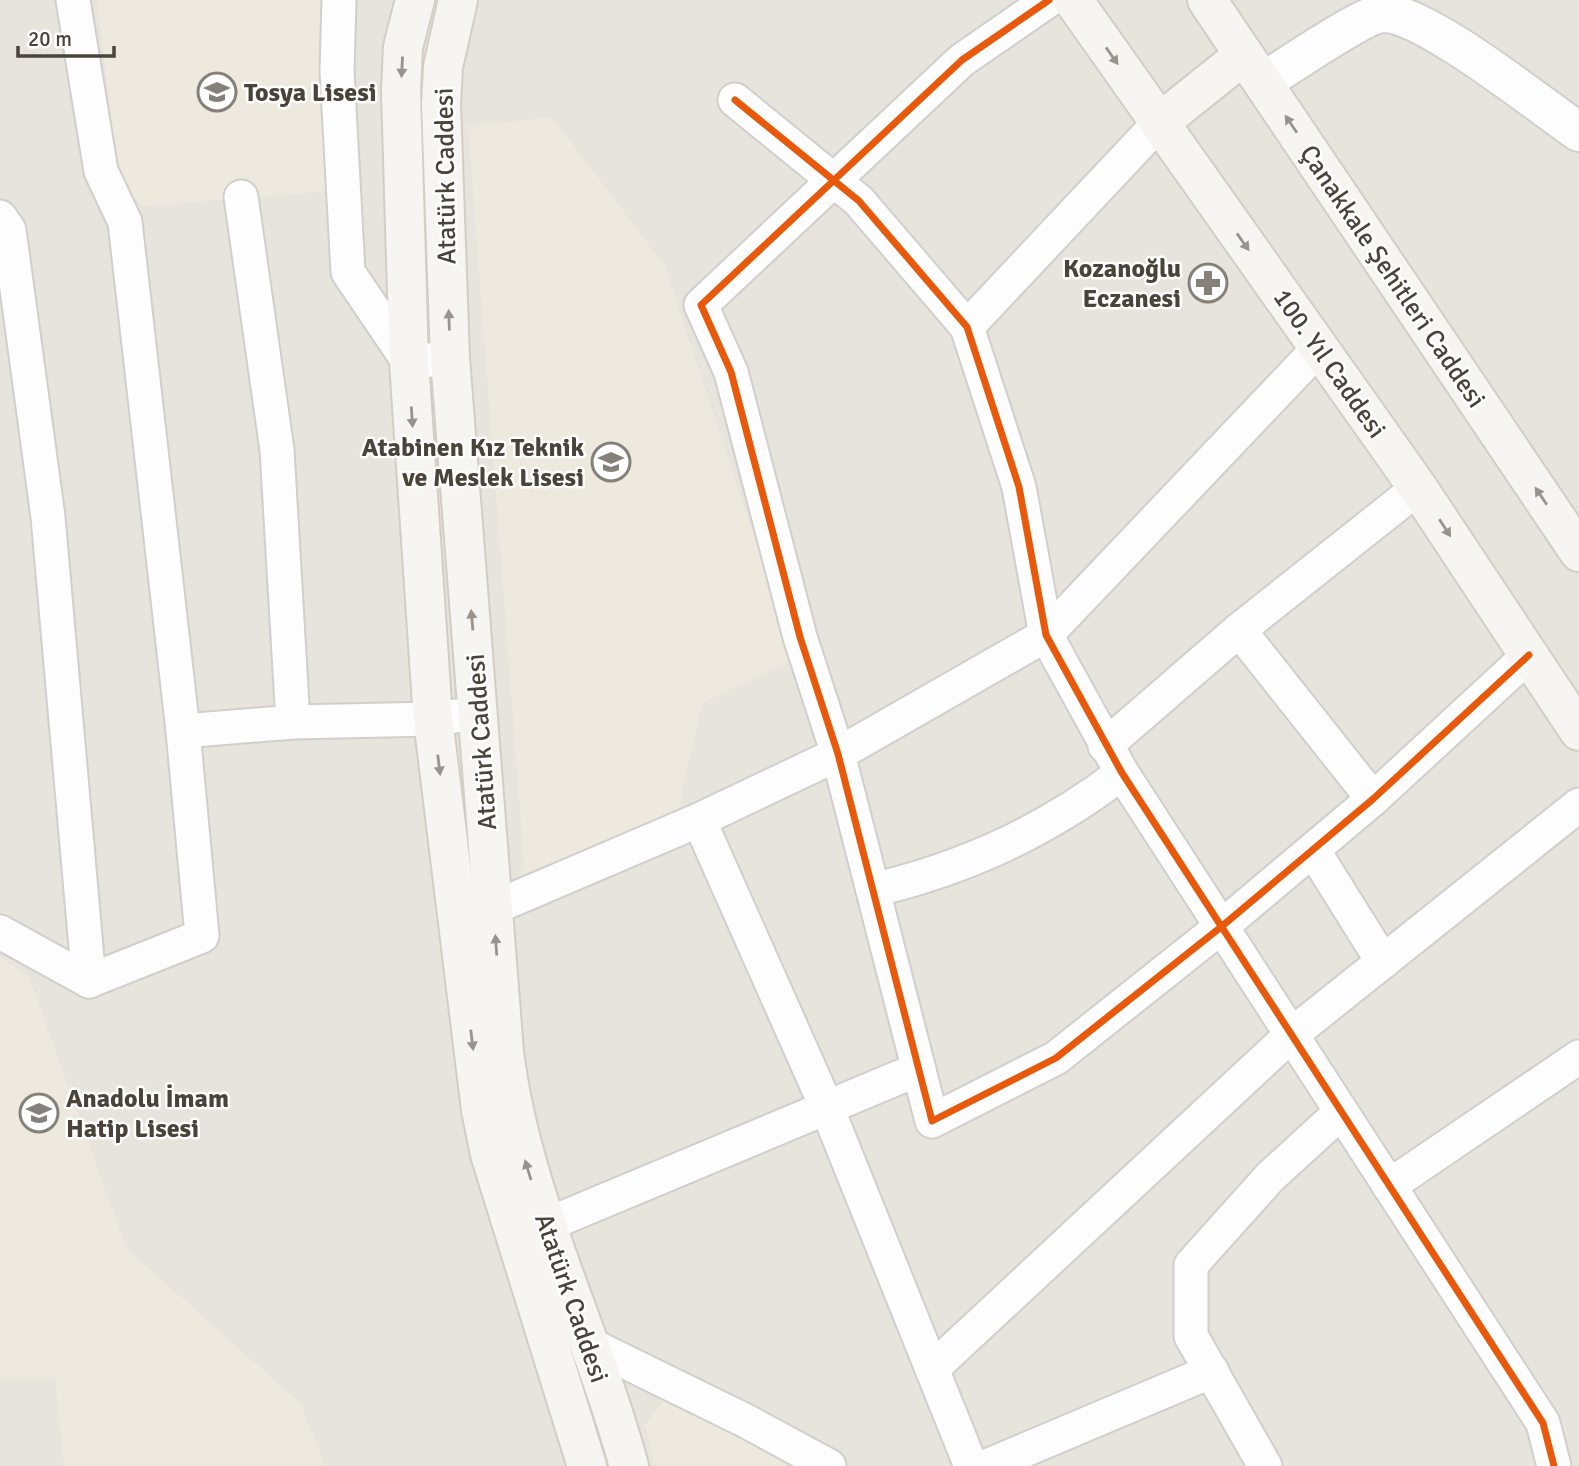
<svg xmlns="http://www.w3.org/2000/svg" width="1579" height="1466" font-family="Signika,sans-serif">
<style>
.residential{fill:#e7e3dd}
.education{fill:#ede9df}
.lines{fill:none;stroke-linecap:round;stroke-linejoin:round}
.minor-casing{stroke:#d1cfcc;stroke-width:37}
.tertiary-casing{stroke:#d1cfcc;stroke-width:42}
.secondary-casing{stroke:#d2cec6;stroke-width:42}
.minor{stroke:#fdfdfd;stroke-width:33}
.tertiary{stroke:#fdfdfd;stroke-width:38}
.secondary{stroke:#f7f5f2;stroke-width:38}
.cycleway-casing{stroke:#fff;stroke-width:11}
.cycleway{stroke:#e8590c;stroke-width:7}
.oneway{fill:#98938d}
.labels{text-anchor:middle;stroke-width:5;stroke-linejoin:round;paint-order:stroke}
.poi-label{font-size:26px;font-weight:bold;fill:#4a433a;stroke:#fff;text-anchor:start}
.street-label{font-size:26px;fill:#4a433a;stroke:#fff}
</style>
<rect width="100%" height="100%" fill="#f3f1ef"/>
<rect class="residential" x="0" y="0" width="1579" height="1466"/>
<g class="education">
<path d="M 97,0 L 322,0 L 331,191 L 143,206 L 119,185 Z"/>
<path d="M 552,117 L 664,265 L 795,659 L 702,703 L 678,810 L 525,877 L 468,126 Z"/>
<path d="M 0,957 L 29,977 L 126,1248 L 300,1403 L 325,1466 L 64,1466 L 55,1379 L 0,1379 Z"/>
<path d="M 671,1391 L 793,1466 L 655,1466 L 645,1425 Z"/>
</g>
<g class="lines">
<defs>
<g id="minor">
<path d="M 339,0 L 337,71 L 348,272 L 409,362 L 450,358"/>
<path d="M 1049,0 L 962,60 L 701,305 L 731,372 L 800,637 L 838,754 L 932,1121 L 1056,1058 L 1221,927 L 1373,799 L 1529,655"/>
<path d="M 735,100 L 859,201 L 967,327 L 1019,487 L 1046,635 L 1122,773 L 1543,1423 L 1554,1466"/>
<path d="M 241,197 L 277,450 L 293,722"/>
<path d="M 0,217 L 9,230 L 48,517 L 89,981"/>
<path d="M 967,327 L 1159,123"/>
<path d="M 1239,630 L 1373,799"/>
<path d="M 183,731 L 293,722 L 433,719 L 479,713"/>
<path d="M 1105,746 L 1239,630 L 1418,488"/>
<path d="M 699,820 L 827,1108 L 971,1466"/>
<path d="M 1313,850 L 1383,962"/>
<path d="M 873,890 C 966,868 1046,831 1122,773"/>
<path d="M 493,908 L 699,820 L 838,754 L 1046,635 L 1319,348"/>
<path d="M 0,932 L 89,981 L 202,936 L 183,731 L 125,222 L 101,171 L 73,0"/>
<path d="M 1389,1186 L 1579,1057"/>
<path d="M 546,1225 L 919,1069"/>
<path d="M 589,1344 L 746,1421 L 829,1466"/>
<path d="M 932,1369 L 1291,1035 L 1579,805"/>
<path d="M 987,1466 L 1212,1371"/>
<path d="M 1265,1466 L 1191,1336 L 1191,1265 L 1270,1177 L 1341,1112"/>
</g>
<path id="tertiary" d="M 1263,82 C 1284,69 1364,14 1383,13 C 1424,12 1541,106 1579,132"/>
<g id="secondary">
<path d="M 415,0 L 403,47 L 401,91 L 409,362 L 433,719 L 481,1110 L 490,1154 L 587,1466"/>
<path d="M 458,0 L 443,67 L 441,104 L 450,358 L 504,1052 C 522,1196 591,1327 629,1466"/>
<path d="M 1073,0 L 1418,488 L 1579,731"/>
<path d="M 1207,0 L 1579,552"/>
<path d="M 1159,123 L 1244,55"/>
</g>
</defs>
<use href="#minor" class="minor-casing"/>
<use href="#tertiary" class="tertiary-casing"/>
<use href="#secondary" class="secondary-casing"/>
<use href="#minor" class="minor"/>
<use href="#tertiary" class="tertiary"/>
<use href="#secondary" class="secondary"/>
<defs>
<g id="cycleway">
<path d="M 1049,0 L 962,60 L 701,305 L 731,372 L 800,637 L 838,754 L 932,1121 L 1056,1058 L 1221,927 L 1373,799 L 1529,655"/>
<path d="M 735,100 L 859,201 L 967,327 L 1019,487 L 1046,635 L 1122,773 L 1543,1423 L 1554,1466"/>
</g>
</defs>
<use href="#cycleway" class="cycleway-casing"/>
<use href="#cycleway" class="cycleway"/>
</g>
<defs><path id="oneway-solid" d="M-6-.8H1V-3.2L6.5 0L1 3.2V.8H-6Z" transform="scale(1.75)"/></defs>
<g class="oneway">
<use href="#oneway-solid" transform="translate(1112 56) rotate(55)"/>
<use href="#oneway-solid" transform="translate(402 67) rotate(93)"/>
<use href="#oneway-solid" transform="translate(1291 124) rotate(-124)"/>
<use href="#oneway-solid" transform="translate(1243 242) rotate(55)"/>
<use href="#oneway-solid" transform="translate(449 320) rotate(-92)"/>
<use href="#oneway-solid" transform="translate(412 417) rotate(86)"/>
<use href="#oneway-solid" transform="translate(1541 496) rotate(-124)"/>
<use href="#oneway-solid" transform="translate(1445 528) rotate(57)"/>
<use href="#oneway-solid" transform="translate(472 620) rotate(-95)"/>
<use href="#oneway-solid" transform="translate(439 765) rotate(83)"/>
<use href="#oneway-solid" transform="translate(496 945) rotate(-94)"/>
<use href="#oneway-solid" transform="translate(472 1040) rotate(83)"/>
<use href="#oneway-solid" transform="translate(528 1170) rotate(-107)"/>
</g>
<defs>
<symbol id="school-ring" viewBox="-11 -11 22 22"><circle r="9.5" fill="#fff" stroke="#858079" stroke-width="1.5"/><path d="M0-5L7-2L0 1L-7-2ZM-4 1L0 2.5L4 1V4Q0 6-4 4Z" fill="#858079"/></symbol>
<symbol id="pharmacy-ring" viewBox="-11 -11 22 22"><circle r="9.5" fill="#fff" stroke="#858079" stroke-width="1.5"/><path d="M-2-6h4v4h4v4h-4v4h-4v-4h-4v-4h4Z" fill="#858079"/></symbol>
</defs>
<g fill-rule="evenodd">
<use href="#school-ring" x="195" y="70" width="44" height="44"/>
<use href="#pharmacy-ring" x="1186" y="261" width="44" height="44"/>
<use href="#school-ring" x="589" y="440" width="44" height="44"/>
<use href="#school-ring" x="17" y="1091" width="44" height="44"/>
</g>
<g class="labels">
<g class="poi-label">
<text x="244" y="101">Tosya Lisesi</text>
<text x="1181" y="277" text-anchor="end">Kozanoğlu<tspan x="1181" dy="30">Eczanesi</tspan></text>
<text x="584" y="456" text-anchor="end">Atabinen Kız Teknik<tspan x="584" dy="30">ve Meslek Lisesi</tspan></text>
<text x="66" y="1107">Anadolu İmam<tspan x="66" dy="30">Hatip Lisesi</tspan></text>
</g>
<g class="street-label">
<text transform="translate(445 176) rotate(-91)" y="9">Atatürk Caddesi</text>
<text transform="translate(1393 276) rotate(56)" y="9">Çanakkale Şehitleri Caddesi</text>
<text transform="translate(1330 363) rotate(55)" y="9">100. Yıl Caddesi</text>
<text transform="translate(481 742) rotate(-94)" y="9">Atatürk Caddesi</text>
<text transform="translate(572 1298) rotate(71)" y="9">Atatürk Caddesi</text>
</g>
</g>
<path d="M18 46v10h96v-10" fill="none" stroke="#4a433a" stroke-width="3.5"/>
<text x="28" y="46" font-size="21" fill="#4a433a" stroke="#ffffff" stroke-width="5" paint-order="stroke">20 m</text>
</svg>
